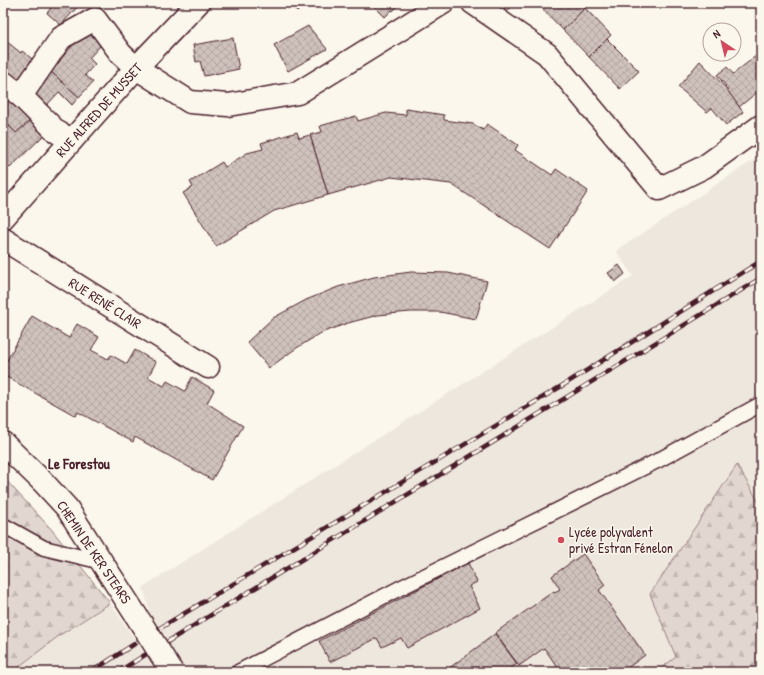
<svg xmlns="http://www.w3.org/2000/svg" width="764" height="675" font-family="'Patrick Hand',sans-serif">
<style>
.built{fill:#eee7de}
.forest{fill:url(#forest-firs);stroke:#967b7e}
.building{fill:url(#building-cross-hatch);stroke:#4a1f2b}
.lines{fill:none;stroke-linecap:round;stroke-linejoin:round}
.service-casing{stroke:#4a1f2b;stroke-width:17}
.minor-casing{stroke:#4a1f2b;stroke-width:25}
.tertiary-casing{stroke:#4a1f2b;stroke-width:25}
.service{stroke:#fbf7ec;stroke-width:14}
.minor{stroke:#fbf7ec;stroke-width:22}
.tertiary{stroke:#fbf7ec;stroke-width:22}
.rail-casing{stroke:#4a1f2b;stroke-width:4.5}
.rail{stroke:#fbf7ec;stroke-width:3;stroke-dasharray:9;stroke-linecap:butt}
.minor-bridge-casing{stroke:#4a1f2b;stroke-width:25;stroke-linecap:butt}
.minor-bridge{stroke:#fbf7ec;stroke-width:22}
.poi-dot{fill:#d1495b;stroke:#fbf7ec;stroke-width:1.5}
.labels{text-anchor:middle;stroke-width:3;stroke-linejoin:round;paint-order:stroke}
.street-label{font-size:14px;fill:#4a1f2b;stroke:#fbf7ec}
.poi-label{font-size:14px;fill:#4a1f2b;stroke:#fbf7ec;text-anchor:start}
.neighbourhood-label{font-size:15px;font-weight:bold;fill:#4a1f2b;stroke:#fbf7ec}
</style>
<defs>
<pattern id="forest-firs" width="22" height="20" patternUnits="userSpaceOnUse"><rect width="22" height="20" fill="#e2d7d0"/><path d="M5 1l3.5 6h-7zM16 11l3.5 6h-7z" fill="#c3b8b3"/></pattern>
<pattern id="building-cross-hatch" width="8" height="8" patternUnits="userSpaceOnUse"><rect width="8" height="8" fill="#cfc2bc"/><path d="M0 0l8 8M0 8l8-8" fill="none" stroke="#b3a6a2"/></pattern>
</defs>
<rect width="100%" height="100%" fill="#fbf7ec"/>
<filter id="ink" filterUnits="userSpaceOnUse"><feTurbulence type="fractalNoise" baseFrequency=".025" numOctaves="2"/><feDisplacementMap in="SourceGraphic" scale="8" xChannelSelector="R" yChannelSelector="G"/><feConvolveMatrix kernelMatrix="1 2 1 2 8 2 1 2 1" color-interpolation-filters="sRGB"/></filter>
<g filter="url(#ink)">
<g class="built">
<path d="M 761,155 L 761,506 L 737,465 L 650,593 L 676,657 L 656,672 L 186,672 L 151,617 L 143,587 L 633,276 L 616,251 Z"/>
<path d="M 110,603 L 157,672 L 12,672 L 60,635 Z"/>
</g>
<g class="forest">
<path d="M 737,465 L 761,506 L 761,672 L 656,672 L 676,657 L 650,594 Z"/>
<path d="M 3,477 L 52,530 L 110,603 L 60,635 L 12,672 L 3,672 Z"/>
</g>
<g class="building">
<path d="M 44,3 L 81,3 L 61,25 L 47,13 L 51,8 Z"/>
<path d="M 289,3 L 306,3 L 297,12 Z"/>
<path d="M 306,3 L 315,3 L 309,8 L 305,4 Z"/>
<path d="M 371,3 L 401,3 L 393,11 L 392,10 L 385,17 Z"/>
<path d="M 498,3 L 516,3 L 507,11 Z"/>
<path d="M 537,3 L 580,3 L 585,8 L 563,30 Z"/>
<path d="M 585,8 L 611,35 L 589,57 L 563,30 Z"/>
<path d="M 308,26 L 327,49 L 288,71 L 274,45 Z"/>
<path d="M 87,29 L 101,45 L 89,58 L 95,64 L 85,75 L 93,82 L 79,97 L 50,71 Z"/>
<path d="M 233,38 L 239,69 L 204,76 L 200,61 L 196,62 L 193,45 Z"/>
<path d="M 607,39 L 639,71 L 620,89 L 589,57 Z"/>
<path d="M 6,41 L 21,53 L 22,51 L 36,62 L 19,88 L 4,74 L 7,71 L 3,67 L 3,45 Z"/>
<path d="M 761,52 L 761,89 L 739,107 L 725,87 L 726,86 L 717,75 L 727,67 L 733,74 Z"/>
<path d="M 700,61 L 725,87 L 743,112 L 726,125 L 712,108 L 707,112 L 678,87 Z"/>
<path d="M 50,71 L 79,97 L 72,105 L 59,92 L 45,107 L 30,93 Z"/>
<path d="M 3,92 L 32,119 L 16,133 L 3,119 Z"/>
<path d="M 406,109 L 444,115 L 444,120 L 473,124 L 483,130 L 487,124 L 518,145 L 515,150 L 552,175 L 556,169 L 588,191 L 550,249 L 451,184 L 391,177 L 328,195 L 310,135 L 322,132 L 320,126 L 356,116 L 358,121 L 386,113 L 406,115 Z"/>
<path d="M 32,119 L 45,134 L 10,168 L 3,159 L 3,122 L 4,121 L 16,133 Z"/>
<path d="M 297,132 L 299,138 L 310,135 L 328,195 L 274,211 L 216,246 L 183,193 L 193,187 L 190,182 L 222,162 L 225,167 L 247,153 L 263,149 L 261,143 Z"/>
<path d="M 619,265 L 625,274 L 615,282 L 608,273 Z"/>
<path d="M 411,272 L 448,273 L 487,281 L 476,319 L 440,312 L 410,312 L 378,315 L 348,323 L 321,333 L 295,349 L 269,368 L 247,342 L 273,318 L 306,300 L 338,287 L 374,277 Z"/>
<path d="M 32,316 L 69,338 L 77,324 L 99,337 L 91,350 L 108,359 L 111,355 L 127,364 L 135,350 L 156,362 L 148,377 L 164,386 L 167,381 L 185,391 L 192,377 L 214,390 L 207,403 L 243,426 L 212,480 L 135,437 L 133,442 L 78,412 L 76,416 L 3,375 L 3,367 Z"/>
<path d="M 583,554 L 605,585 L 599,590 L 645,655 L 622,672 L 561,672 L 544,648 L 519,666 L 495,633 L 554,591 L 555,592 L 560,589 L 552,576 Z"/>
<path d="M 468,563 L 477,582 L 469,586 L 480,608 L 407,648 L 401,638 L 382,647 L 377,638 L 330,662 L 319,641 Z"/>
<path d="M 495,634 L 517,664 L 505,672 L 444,672 Z"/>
</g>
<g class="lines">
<defs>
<g id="service">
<path d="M 3,525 L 44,548 L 102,562"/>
<path d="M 238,672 L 398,589 L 657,461 L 761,404"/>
</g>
<g id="minor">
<path d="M 473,3 L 547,54 L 659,189 L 704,167 L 761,126"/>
<path d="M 3,82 L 21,96"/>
<path d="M 72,140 L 57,132 L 21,96 L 61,38 L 95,19 L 121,54 L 136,68 L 190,102 L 228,105 L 298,93 L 443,3"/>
<path d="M 3,239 L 208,367"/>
<path d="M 3,443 L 43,482 L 67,508 L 141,623"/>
</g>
<path id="tertiary" d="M 3,218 L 136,68 L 198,3"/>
</defs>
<use href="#service" class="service-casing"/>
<use href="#minor" class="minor-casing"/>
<use href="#tertiary" class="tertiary-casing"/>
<use href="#service" class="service"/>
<use href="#minor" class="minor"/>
<use href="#tertiary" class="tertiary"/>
<defs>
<g id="rail">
<path d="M 160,628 L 565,384 L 761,261"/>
<path d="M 167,642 L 761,278"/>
<path d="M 91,672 L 139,641"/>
<path d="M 118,672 L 148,653"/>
</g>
</defs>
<use href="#rail" class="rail-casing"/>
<use href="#rail" class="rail"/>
<defs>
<path id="minor-bridge" d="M 141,623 L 172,672"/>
</defs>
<use href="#minor-bridge" class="minor-bridge-casing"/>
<use href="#minor-bridge" class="minor-bridge"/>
</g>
</g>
<circle class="poi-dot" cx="561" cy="540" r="4"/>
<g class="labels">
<g class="street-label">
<text transform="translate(99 110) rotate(-48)" y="5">RUE ALFRED DE MUSSET</text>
<text transform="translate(105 303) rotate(32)" y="5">RUE RENÉ CLAIR</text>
<text transform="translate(94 552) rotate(56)" y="5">CHEMIN DE KER STEARS</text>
</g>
<g class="poi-label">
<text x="569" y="537">Lycée polyvalent<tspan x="569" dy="16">privé Estran Fénelon</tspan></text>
</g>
<g class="neighbourhood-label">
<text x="79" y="469">Le Forestou</text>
</g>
</g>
<rect width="764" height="675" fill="none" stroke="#fbf7ec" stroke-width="16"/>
<rect x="8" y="8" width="748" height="659" fill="none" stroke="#4a1f2b" stroke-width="1.5" filter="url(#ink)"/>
<g transform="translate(722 42) rotate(325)"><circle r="19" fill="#fbf7ec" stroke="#b4a19f"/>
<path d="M0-3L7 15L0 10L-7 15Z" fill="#d1495b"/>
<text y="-6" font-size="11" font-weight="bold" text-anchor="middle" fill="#4a1f2b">N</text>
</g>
</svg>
